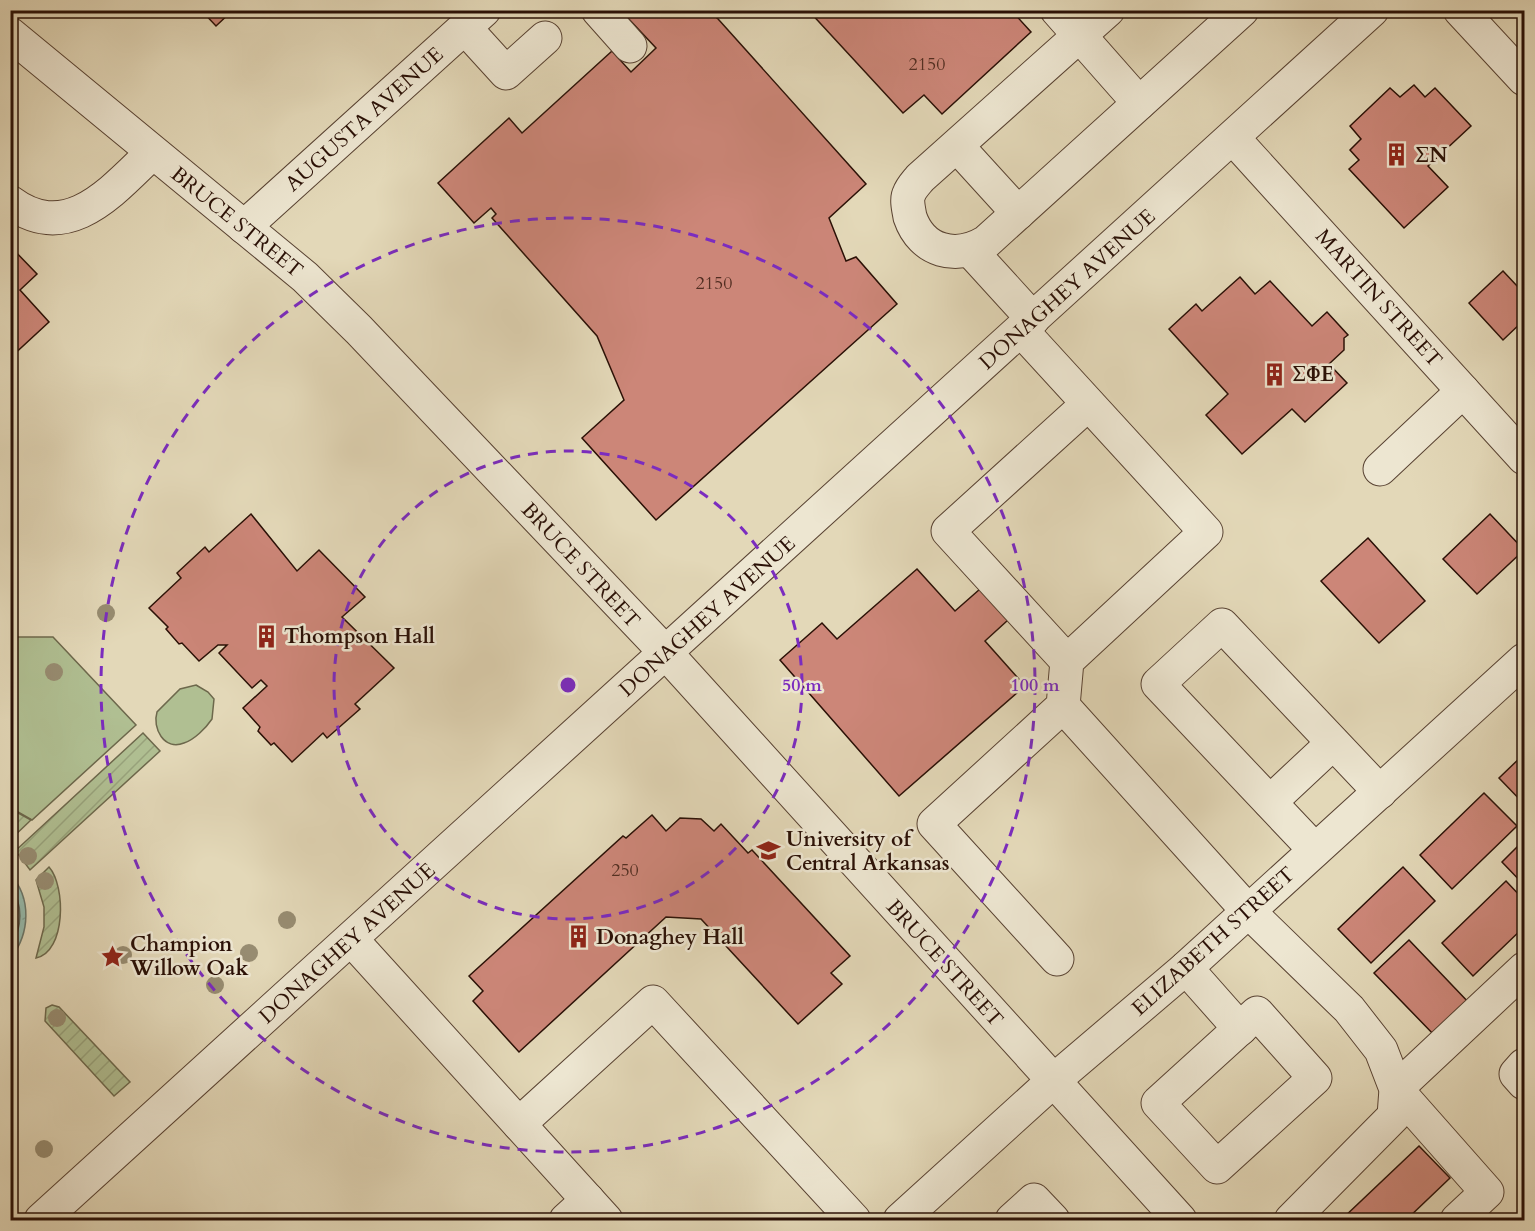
<svg xmlns="http://www.w3.org/2000/svg" width="1535" height="1231" font-family="Cardo,serif">
<style>
.grass{fill:#b0bf92;stroke:#6d684c;stroke-width:1.5}
.garden{fill:url(#garden-furrows);stroke:#6d684c;stroke-width:1.5}
.water{fill:url(#water-ripples);stroke:#6b7669;stroke-width:1.5}
.lines{fill:none;stroke-linecap:round;stroke-linejoin:round}
.shore{stroke:#606558;stroke-width:1.5}
.building{fill:#cc8678;stroke:#2a1006;stroke-width:1.5}
.minor-casing{stroke:#584232;stroke-width:35}
.minor{stroke:#ede6d1;stroke-width:33}
.tree{fill:#978c71}
.ring{fill:none;stroke:#7b2cbf;stroke-width:3;stroke-dasharray:10 8}
.labels{text-anchor:middle;stroke-width:5;stroke-linejoin:round;paint-order:stroke}
.number-label{font-size:18px;fill:#522e22}
.street-label{font-size:21px;fill:#2a1006;stroke:#ede6d1}
.poi-label{font-size:21px;font-weight:bold;fill:#2a1006;stroke:#ede6d1;text-anchor:start}
.centre{fill:#7b2cbf;stroke:#ede6d1;stroke-width:3}
.ring-label{font-size:18px;text-anchor:middle;font-weight:bold;fill:#7b2cbf;stroke:#ede6d1;stroke-width:5;stroke-linejoin:round;paint-order:stroke}
</style>
<defs>
<pattern id="garden-furrows" width="10" height="10" patternUnits="userSpaceOnUse" patternTransform="scale(1.5)"><rect width="10" height="10" fill="#b0bf92"/><path d="M-1 1l2-2M0 10L10 0M9 11l2-2" fill="none" stroke="#98a37c"/></pattern>
<pattern id="water-ripples" width="26" height="14" patternUnits="userSpaceOnUse" patternTransform="scale(1.5)"><rect width="26" height="14" fill="#96baab"/><path d="M2 4q2-2 4 0t4 0M15 11q2-2 4 0t4 0" fill="none" stroke="#819f92"/></pattern>
</defs>
<rect width="100%" height="100%" fill="#e3d8b8"/>
<filter id="stains"><feTurbulence type="fractalNoise" baseFrequency=".00333" numOctaves="4"/><feColorMatrix values="0 0 0 0 .2 0 0 0 0 .09 0 0 0 0 .02 0 0 0 .5 -.17"/></filter>
<radialGradient id="worn" r=".72"><stop offset=".6" stop-color="#630" stop-opacity="0"/><stop offset="1" stop-color="#630" stop-opacity=".3"/></radialGradient>
<g class="grass">
<path d="M 10,637 L 53,637 L 136,725 L 32,820 L 11,808 Z"/>
<path d="M 196,685 L 208,692 L 214,699 L 212,719 C 206,728 194,740 184,743 C 164,751 152,728 157,712 L 180,689 Z"/>
</g>
<g class="garden">
<path d="M 143,733 L 160,751 L 30,870 L 19,855 L 14,852 Z"/>
<path d="M 11,809 L 31,820 L 11,839 Z"/>
<path d="M 49,867 C 66,886 66,952 36,958 L 44,927 L 44,907 L 36,880 Z"/>
<path d="M 52,1005 L 59,1007 L 130,1082 L 114,1096 L 45,1021 L 46,1008 Z"/>
</g>
<path class="water" d="M 10,874 C 32,898 30,933 11,958 Z"/>
<g class="lines">
<path class="shore" d="M 10,883 C 23,905 23,927 10,948"/>
</g>
<g class="building">
<path d="M 201,10 L 233,10 L 216,26 Z"/>
<path d="M 629,10 L 710,10 L 866,184 L 829,218 L 846,261 L 856,257 L 897,304 L 656,520 L 582,438 L 624,400 L 597,336 L 492,218 L 496,214 L 491,208 L 474,223 L 438,183 L 509,118 L 522,133 L 612,51 L 631,72 L 656,48 L 625,15 Z"/>
<path d="M 710,10 L 725,10 L 717,18 Z"/>
<path d="M 808,10 L 1011,10 L 1031,32 L 942,114 L 924,95 L 903,113 Z"/>
<path d="M 1514,10 L 1524,10 L 1524,23 Z"/>
<path d="M 1414,85 L 1425,97 L 1435,88 L 1471,126 L 1428,166 L 1448,187 L 1404,228 L 1349,169 L 1359,160 L 1350,150 L 1361,139 L 1350,126 L 1390,88 L 1400,97 Z"/>
<path d="M 10,246 L 37,274 L 20,290 L 49,322 L 10,358 Z"/>
<path d="M 1503,271 L 1518,287 L 1524,282 L 1524,320 L 1503,340 L 1469,303 Z"/>
<path d="M 1240,277 L 1255,294 L 1270,281 L 1312,326 L 1327,312 L 1348,335 L 1344,338 L 1344,350 L 1329,364 L 1347,383 L 1305,422 L 1292,409 L 1242,454 L 1206,415 L 1228,394 L 1169,329 L 1196,304 L 1202,311 Z"/>
<path d="M 251,514 L 297,571 L 319,550 L 365,597 L 342,617 L 394,668 L 355,704 L 360,709 L 327,738 L 323,733 L 292,762 L 274,743 L 271,745 L 258,731 L 260,727 L 243,708 L 267,686 L 261,680 L 252,688 L 219,653 L 227,645 L 218,645 L 199,661 L 182,643 L 179,644 L 166,629 L 168,627 L 149,608 L 181,578 L 177,573 L 205,547 L 209,552 Z"/>
<path d="M 1490,514 L 1524,550 L 1477,594 L 1443,559 Z"/>
<path d="M 1368,538 L 1425,601 L 1379,643 L 1321,581 Z"/>
<path d="M 917,569 L 955,611 L 980,589 L 1008,620 L 985,641 L 1025,686 L 899,796 L 780,660 L 822,623 L 837,639 Z"/>
<path d="M 1524,754 L 1524,804 L 1499,778 Z"/>
<path d="M 1484,793 L 1517,826 L 1452,889 L 1420,855 Z"/>
<path d="M 652,815 L 666,831 L 680,818 L 701,819 L 714,831 L 721,824 L 748,853 L 752,850 L 850,956 L 831,973 L 842,984 L 798,1024 L 701,919 L 666,917 L 519,1052 L 473,1001 L 483,991 L 469,976 L 623,836 L 626,838 Z"/>
<path d="M 1524,840 L 1524,885 L 1502,862 Z"/>
<path d="M 1403,867 L 1435,901 L 1371,963 L 1338,929 Z"/>
<path d="M 1506,881 L 1524,900 L 1524,927 L 1473,976 L 1442,943 Z"/>
<path d="M 1409,940 L 1471,1005 L 1437,1038 L 1374,973 Z"/>
<path d="M 1419,1146 L 1450,1178 L 1406,1220 L 1341,1220 Z"/>
</g>
<g class="lines">
<defs>
<g id="minor">
<path d="M 598,10 L 630,46"/>
<path d="M 1057,10 L 1139,103"/>
<path d="M 1108,10 L 920,178 C 916,183 911,188 909,194 C 906,199 909,211 910,217 C 922,252 956,260 986,242 L 1242,10"/>
<path d="M 1460,10 L 1524,79"/>
<path d="M 465,28 L 506,73 L 545,38"/>
<path d="M 10,34 L 305,277 L 359,330 L 666,653 L 1180,1220"/>
<path d="M 1233,138 L 1524,458"/>
<path d="M 957,146 L 1018,213"/>
<path d="M 10,202 C 68,245 112,191 152,153"/>
<path d="M 244,227 L 484,10"/>
<path d="M 971,251 L 1033,319"/>
<path d="M 1021,330 L 1206,532 L 1067,661 L 1063,706 L 934,824 L 1057,959"/>
<path d="M 1380,469 L 1463,391"/>
<path d="M 1067,661 L 948,531 L 1088,404"/>
<path d="M 1063,706 L 1248,911 L 1349,1009 L 1381,1050 L 1396,1089 L 1394,1116 L 1291,1220"/>
<path d="M 1270,802 L 1333,743"/>
<path d="M 1315,850 L 1158,684 L 1222,625 L 1380,792"/>
<path d="M 351,939 L 606,1220"/>
<path d="M 1186,968 L 1240,1029"/>
<path d="M 1257,1013 L 1315,1078 L 1217,1167 L 1158,1103 Z"/>
<path d="M 1524,1065 L 1516,1074 L 1524,1083"/>
<path d="M 519,1124 L 653,1002 L 854,1220"/>
<path d="M 41,1220 L 1372,10"/>
<path d="M 566,1220 L 588,1200"/>
<path d="M 900,1220 L 1052,1082 L 1186,968 L 1524,660"/>
<path d="M 1012,1220 L 1034,1200 L 1053,1220"/>
<path d="M 1457,1220 L 1487,1192 L 1396,1089 L 1524,969"/>
</g>
</defs>
<use href="#minor" class="minor-casing"/>
<use href="#minor" class="minor"/>
</g>
<g class="tree">
<circle cx="106" cy="613" r="9"/>
<circle cx="54" cy="672" r="9"/>
<circle cx="28" cy="856" r="9"/>
<circle cx="45" cy="881" r="9"/>
<circle cx="287" cy="920" r="9"/>
<circle cx="249" cy="953" r="9"/>
<circle cx="123" cy="955" r="9"/>
<circle cx="215" cy="985" r="9"/>
<circle cx="57" cy="1018" r="9"/>
<circle cx="44" cy="1149" r="9"/>
</g>
<g class="ring">
<circle cx="568" cy="685" r="234"/>
<circle cx="568" cy="685" r="467"/>
</g>
<defs>
<symbol id="building-bare" viewBox="-9 -9 18 18"><path d="M-4-6H4V6H1V3H-1V6H-4ZM-2.5-4.3h1.7v1.8h-1.7ZM.8-4.3h1.7v1.8H.8ZM-2.5-1h1.7V.8h-1.7ZM.8-1h1.7V.8H.8Z" fill="#8f2418" stroke="#ede6d1" stroke-width="2.5" paint-order="stroke"/></symbol>
<symbol id="university-bare" viewBox="-9 -9 18 18"><path d="M0-5L7-2L0 1L-7-2ZM-4 1L0 2.5L4 1V4Q0 6-4 4Z" fill="#8f2418" stroke="#ede6d1" stroke-width="2.5" paint-order="stroke"/></symbol>
<symbol id="sight-bare" viewBox="-9 -9 18 18"><path d="M0-6L1.8-2.2L6-1.7L2.9 1.2L3.7 5.4L0 3.3L-3.7 5.4L-2.9 1.2L-6-1.7L-1.8-2.2Z" fill="#8f2418" stroke="#ede6d1" stroke-width="2.5" paint-order="stroke"/></symbol>
</defs>
<g fill-rule="evenodd">
<use href="#building-bare" x="1380" y="138" width="33" height="33"/>
<use href="#building-bare" x="1258" y="358" width="33" height="33"/>
<use href="#building-bare" x="250" y="620" width="33" height="33"/>
<use href="#university-bare" x="752" y="834" width="33" height="33"/>
<use href="#building-bare" x="562" y="920" width="33" height="33"/>
<use href="#sight-bare" x="96" y="940" width="33" height="33"/>
</g>
<g class="labels">
<g class="number-label">
<text x="927" y="70">2150</text>
<text x="714" y="289">2150</text>
<text x="625" y="876">250</text>
</g>
<g class="street-label">
<text transform="translate(364 119) rotate(-42)" y="7">AUGUSTA AVENUE</text>
<text transform="translate(237 222) rotate(39)" y="7">BRUCE STREET</text>
<text transform="translate(1067 289) rotate(-42)" y="7">DONAGHEY AVENUE</text>
<text transform="translate(1379 298) rotate(48)" y="7">MARTIN STREET</text>
<text transform="translate(581 565) rotate(47)" y="7">BRUCE STREET</text>
<text transform="translate(707 616) rotate(-42)" y="7">DONAGHEY AVENUE</text>
<text transform="translate(1213 941) rotate(-42)" y="7">ELIZABETH STREET</text>
<text transform="translate(347 943) rotate(-42)" y="7">DONAGHEY AVENUE</text>
<text transform="translate(945 963) rotate(48)" y="7">BRUCE STREET</text>
</g>
<g class="poi-label">
<text x="1415" y="162">ΣΝ</text>
<text x="1292" y="381">ΣΦΕ</text>
<text x="284" y="643">Thompson Hall</text>
<text x="786" y="846">University of<tspan x="786" dy="24">Central Arkansas</tspan></text>
<text x="596" y="944">Donaghey Hall</text>
<text x="130" y="951">Champion<tspan x="130" dy="24">Willow Oak</tspan></text>
</g>
</g>
<circle cx="568" cy="685" r="9" class="centre"/>
<g class="ring-label">
<text x="802" y="691">50 m</text>
<text x="1035" y="691">100 m</text>
</g>
<rect width="1535" height="1231" fill="none" stroke="#e3d8b8" stroke-width="36"/>
<rect x="12" y="12" width="1511" height="1207" fill="none" stroke="#2a1006" stroke-width="3"/>
<rect x="18" y="18" width="1499" height="1195" fill="none" stroke="#2a1006" stroke-width="1.5"/>
<rect width="100%" height="100%" filter="url(#stains)"/>
<rect width="100%" height="100%" fill="url(#worn)"/>
</svg>
